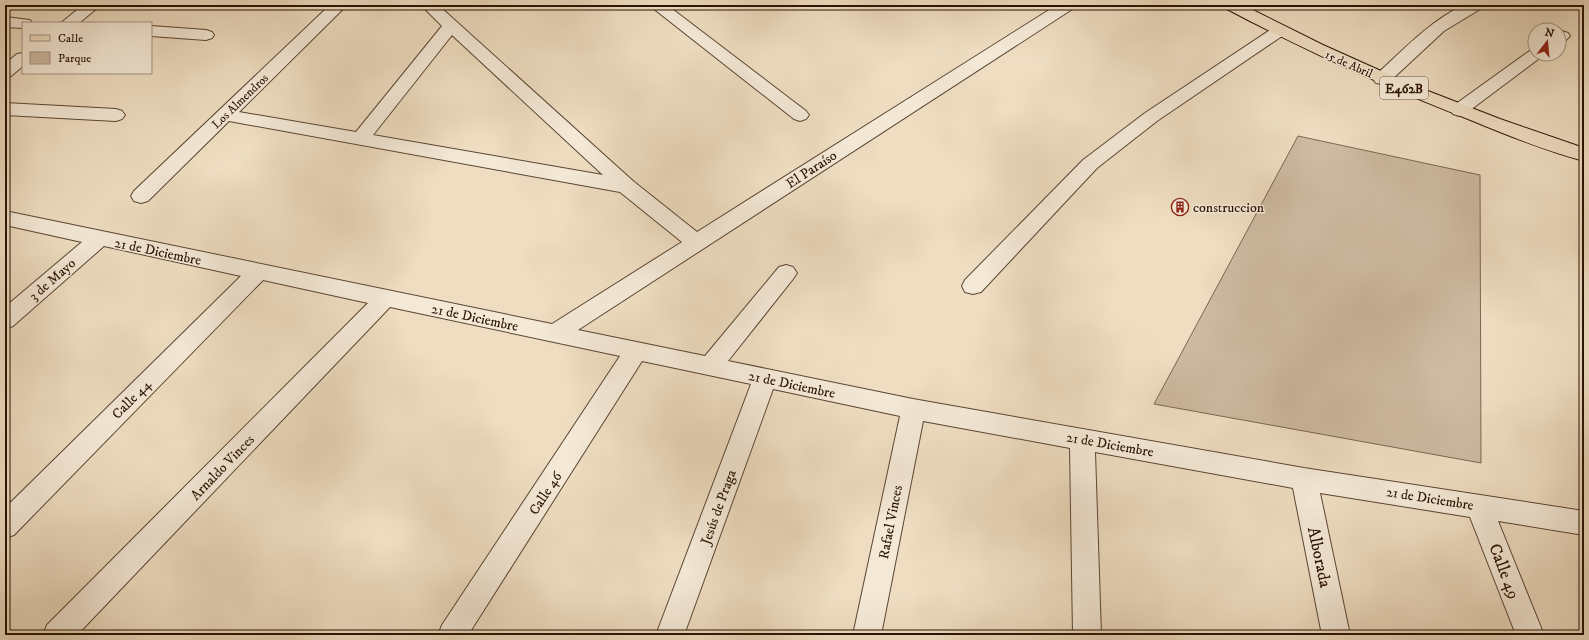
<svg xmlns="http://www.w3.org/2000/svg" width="1589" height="640" font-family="'IM FELL DW Pica',serif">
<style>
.green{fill:#cdbaa1;stroke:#7b6652}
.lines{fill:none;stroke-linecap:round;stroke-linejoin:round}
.minor-casing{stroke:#5a4532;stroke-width:2}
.major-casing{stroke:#291203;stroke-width:2}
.minor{fill:#f4e9d7;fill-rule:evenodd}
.major{fill:#eeddc1;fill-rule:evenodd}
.labels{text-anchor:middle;stroke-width:3;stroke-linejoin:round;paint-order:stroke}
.far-street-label{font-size:12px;fill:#291203;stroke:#f4e9d7}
.shield{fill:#f4e9d7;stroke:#665243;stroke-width:1}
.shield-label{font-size:13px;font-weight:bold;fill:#291203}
.street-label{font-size:14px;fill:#291203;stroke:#f4e9d7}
.poi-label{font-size:14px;fill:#291203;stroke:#f4e9d7;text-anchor:start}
.near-street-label{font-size:17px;fill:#291203;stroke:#f4e9d7}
</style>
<rect width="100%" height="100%" fill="#eeddc1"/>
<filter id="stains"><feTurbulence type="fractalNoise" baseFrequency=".005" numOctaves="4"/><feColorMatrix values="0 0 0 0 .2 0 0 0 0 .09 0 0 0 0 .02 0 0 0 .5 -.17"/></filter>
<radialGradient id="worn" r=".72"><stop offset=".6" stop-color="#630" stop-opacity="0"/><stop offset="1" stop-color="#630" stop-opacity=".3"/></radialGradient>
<path class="green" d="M 1298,136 L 1480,175 L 1481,463 L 1154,404 Z"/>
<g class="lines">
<defs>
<g id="minor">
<path d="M 83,5 L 101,5 L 79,23 L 61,23 Z"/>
<path d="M 330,5 L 347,5 L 239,112 L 356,132 L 442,26 L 421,5 L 438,5 L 633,181 L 697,232 L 1057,5 L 1076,5 L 1074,8 L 578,330 L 705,356 L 779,267 L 786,265 L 793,267 L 797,273 L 793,279 L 728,361 L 913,399 L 1304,468 L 1584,511 L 1584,535 L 1498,521 L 1544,635 L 1516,635 L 1470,517 L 1320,493 L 1350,635 L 1322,635 L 1293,488 L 1095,452 L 1101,635 L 1073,635 L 1070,448 L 923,421 L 881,635 L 853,635 L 900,416 L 773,389 L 684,635 L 656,635 L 751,384 L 642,361 L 468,635 L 438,635 L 442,625 L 620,356 L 390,307 L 77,635 L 43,635 L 47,625 L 368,303 L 263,280 L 14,535 L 5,538 L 5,508 L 241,276 L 104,246 L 13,326 L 5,329 L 5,307 L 82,242 L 5,225 L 5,211 L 552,324 L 682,242 L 620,192 L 229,121 L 148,201 L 141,203 L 134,201 L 131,196 L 134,191 ZM 452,35 L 603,175 L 373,135 Z"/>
<path d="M 649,5 L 667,5 L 806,111 L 809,115 L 806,119 L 800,121 L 794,119 Z"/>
<path d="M 1464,5 L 1484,5 L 1482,8 L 1444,31 L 1388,83 L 1382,84 L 1376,83 L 1373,79 L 1376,75 C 1403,50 1430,21 1464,5 Z"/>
<path d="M 5,17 L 30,20 L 32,23 L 23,23 L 23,28 L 5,27 Z"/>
<path d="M 151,26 L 206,30 L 212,32 L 214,35 L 212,38 L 206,40 L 151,36 Z"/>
<path d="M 1279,26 L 1285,28 L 1287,31 L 1285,34 L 1157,121 L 1097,168 L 981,292 L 973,294 L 965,292 L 962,286 L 965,280 L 1083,160 L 1145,113 L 1273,28 Z"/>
<path d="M 1562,31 L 1568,33 L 1570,36 L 1565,41 L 1559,43 L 1559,32 Z"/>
<path d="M 1531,50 L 1535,50 L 1535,54 L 1545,54 L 1465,114 L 1459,116 L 1453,114 L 1450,110 L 1453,106 Z"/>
<path d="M 23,53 L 23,66 L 11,76 L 5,77 L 5,64 L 17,54 Z"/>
<path d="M 5,103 L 116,109 L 122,111 L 125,115 L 122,119 L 116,121 L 5,115 Z"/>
</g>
<path id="major" d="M 1223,5 L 1243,5 L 1323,45 L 1410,84 L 1500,119 L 1584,148 L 1584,161 C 1546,151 1509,136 1473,121 C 1388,88 1306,51 1225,8 Z"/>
</defs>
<use href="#minor" class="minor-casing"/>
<use href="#major" class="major-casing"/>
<use href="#minor" class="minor"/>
<use href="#major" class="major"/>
</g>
<defs>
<symbol id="building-ring" viewBox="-11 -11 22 22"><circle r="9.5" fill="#f4e9d7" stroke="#8f2418" stroke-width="1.5"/><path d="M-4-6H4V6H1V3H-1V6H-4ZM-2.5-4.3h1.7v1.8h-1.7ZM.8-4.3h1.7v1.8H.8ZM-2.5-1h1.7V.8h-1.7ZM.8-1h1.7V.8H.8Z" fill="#8f2418"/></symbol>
</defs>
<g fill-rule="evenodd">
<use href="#building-ring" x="1170" y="197" width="20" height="20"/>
</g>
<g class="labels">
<g class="far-street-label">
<text transform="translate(1349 64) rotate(24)" y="4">15 de Abril</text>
<text transform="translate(240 101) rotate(-44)" y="4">Los Almendros</text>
</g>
<rect class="shield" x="1380" y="77" width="48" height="22" rx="3"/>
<g class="shield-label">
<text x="1404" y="93">E462B</text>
</g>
<g class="street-label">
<text transform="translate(811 169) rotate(-33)" y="5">El Paraíso</text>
<text transform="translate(158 251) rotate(12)" y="5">21 de Diciembre</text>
<text transform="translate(52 279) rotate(-41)" y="5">3 de Mayo</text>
<text transform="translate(475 317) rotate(12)" y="5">21 de Diciembre</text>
<text transform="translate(792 384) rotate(12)" y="5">21 de Diciembre</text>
<text transform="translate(131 399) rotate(-45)" y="5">Calle 44</text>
<text transform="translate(1110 444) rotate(10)" y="5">21 de Diciembre</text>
<text transform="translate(222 467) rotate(-46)" y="5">Arnaldo Vinces</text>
<text transform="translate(545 493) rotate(-57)" y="5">Calle 46</text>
<text transform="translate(1430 498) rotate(9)" y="5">21 de Diciembre</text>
<text transform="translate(718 507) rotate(-70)" y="5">Jesús de Praga</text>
<text transform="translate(890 522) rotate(-79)" y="5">Rafael Vinces</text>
</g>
<g class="poi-label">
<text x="1193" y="212">construccion</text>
</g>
<g class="near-street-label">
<text transform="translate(1320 557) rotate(78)" y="6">Alborada</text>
<text transform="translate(1505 571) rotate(69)" y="6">Calle 49</text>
</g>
</g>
<rect width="1589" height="640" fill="none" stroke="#eeddc1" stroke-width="20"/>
<rect x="6" y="6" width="1577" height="628" fill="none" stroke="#291203" stroke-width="2"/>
<rect x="10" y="10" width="1569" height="620" fill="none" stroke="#291203"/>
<rect x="22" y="22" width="130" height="52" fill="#f4e9d7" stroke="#a39382"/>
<rect x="30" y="35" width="20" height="6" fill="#eeddc1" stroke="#a39382"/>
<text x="58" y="42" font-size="12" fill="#291203">Calle</text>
<rect x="30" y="52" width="20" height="12" fill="#cdbaa1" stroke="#a39382"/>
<text x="58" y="62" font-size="12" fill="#291203">Parque</text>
<g transform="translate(1547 42) rotate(16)"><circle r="19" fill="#f4e9d7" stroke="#a39382"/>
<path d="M0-3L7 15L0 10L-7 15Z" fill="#8f2418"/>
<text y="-6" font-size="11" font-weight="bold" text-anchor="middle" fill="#291203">N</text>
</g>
<rect width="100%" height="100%" filter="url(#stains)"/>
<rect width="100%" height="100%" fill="url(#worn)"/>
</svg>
